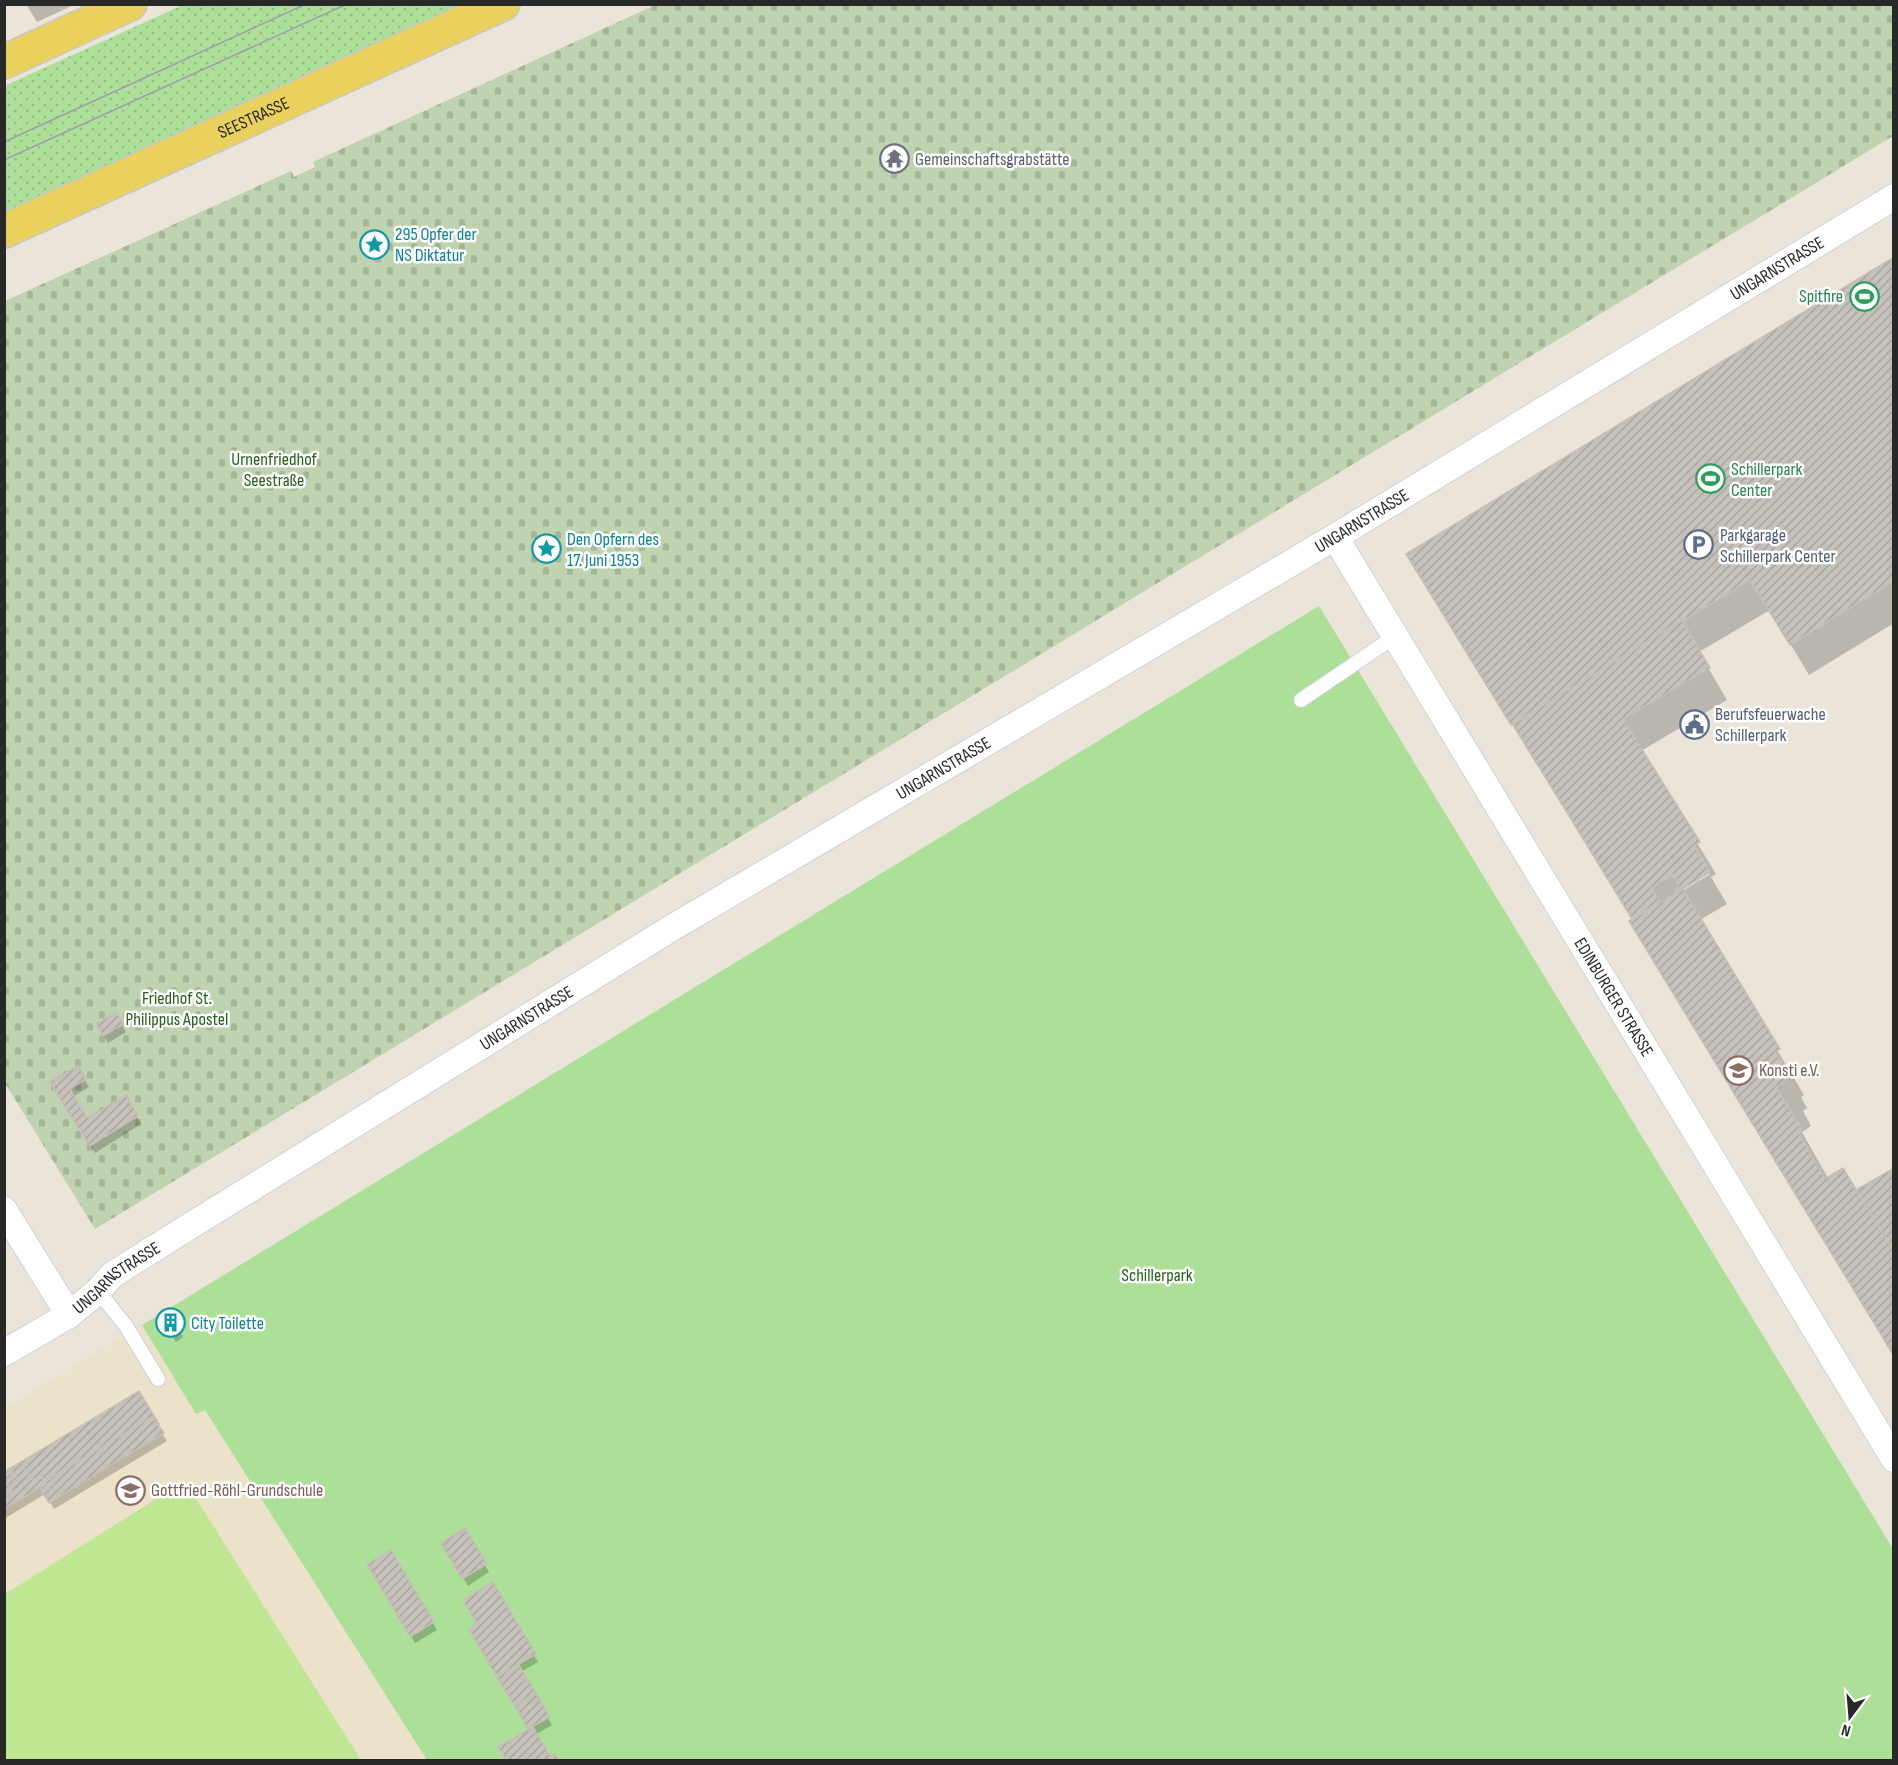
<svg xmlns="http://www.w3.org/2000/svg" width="1898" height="1765" font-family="'Sofia Sans Condensed',sans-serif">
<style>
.education{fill:#ebe2c9}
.grass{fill:url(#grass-dots)}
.cemetery{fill:url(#cemetery-stones)}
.park{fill:#acdf97}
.pitch{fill:#bee693}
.shadow{fill:#0003;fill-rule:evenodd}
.building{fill:url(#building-hatch);stroke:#c5bfb3;stroke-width:1.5}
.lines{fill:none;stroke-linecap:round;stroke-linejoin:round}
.service-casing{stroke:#cfd1e0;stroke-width:16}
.minor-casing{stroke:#cfd1e0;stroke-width:28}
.primary-casing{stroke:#c7c7c7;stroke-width:36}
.service{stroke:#fff;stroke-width:14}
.minor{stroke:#fff;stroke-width:26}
.primary{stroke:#ead15e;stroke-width:33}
.tram{stroke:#9d9fb1;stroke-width:1.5}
.labels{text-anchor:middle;stroke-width:5;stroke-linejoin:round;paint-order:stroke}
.street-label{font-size:18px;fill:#282828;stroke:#fff}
.worship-label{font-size:18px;fill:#5b616d;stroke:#fff;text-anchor:start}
.culture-label{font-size:18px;fill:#0d838f;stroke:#fff;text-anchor:start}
.leisure-label{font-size:18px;fill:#27864d;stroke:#fff;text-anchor:end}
.park-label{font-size:18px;fill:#26601c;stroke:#fff}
.service-label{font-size:18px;fill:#4e5e75;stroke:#fff;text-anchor:start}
.education-label{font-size:18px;fill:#785e54;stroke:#fff;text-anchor:start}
</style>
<defs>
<pattern id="grass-dots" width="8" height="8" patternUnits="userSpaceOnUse" patternTransform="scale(1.5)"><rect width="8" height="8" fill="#acdf97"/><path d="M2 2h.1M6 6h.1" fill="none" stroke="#94bf82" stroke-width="1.8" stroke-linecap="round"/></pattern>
<pattern id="cemetery-stones" width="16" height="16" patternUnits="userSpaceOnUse" patternTransform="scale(1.5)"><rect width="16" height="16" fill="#c0d3b1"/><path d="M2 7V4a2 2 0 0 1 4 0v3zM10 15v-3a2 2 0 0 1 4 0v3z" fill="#a5b598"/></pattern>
<pattern id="building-hatch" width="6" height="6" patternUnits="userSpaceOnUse" patternTransform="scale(1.5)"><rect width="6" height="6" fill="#c5c0b9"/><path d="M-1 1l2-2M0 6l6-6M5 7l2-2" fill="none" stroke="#a9a59f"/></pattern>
</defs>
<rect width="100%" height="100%" fill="#eae4d9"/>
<path class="education" d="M 142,1325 L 196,1413 L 205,1409 L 427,1760 L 5,1760 L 5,1408 Z"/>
<path class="grass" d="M 183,5 L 469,5 L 5,215 L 4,86 Z"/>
<path class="cemetery" d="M 655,5 L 1893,5 L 1893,136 L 95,1229 L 5,1083 L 5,301 L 291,171 L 294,177 L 315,167 L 313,162 L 326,156 Z"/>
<path class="park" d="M 1319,606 L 1893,1549 L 1893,1760 L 427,1760 L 205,1410 L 196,1414 L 142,1325 Z"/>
<path class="pitch" d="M 185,1481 L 361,1760 L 6,1760 L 5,1594 Z"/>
<g class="shadow">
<path d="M 26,4 L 76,4 L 37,22 Z"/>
<path d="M 1894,259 L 1894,623 L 1809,675 L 1770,610 L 1699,652 L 1727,700 L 1641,751 L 1716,874 L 1711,877 L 1727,904 L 1700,920 L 1804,1095 L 1801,1097 L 1807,1108 L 1803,1111 L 1811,1126 L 1802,1132 L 1828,1178 L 1856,1192 L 1894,1170 L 1894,1356 L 1657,967 L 1631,922 L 1633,920 L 1426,586 ZM 1708,872 L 1710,874 L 1681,892 L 1681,888 Z"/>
<path d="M 116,1014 L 126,1032 L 108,1043 L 98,1025 Z"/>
<path d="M 77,1068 L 89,1087 L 73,1097 L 87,1120 L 125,1097 L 141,1124 L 95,1153 L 52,1083 Z"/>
<path d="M 169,1312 L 183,1337 L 176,1342 L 161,1317 Z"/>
<path d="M 138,1393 L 167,1441 L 54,1509 L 45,1494 L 4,1519 L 4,1474 Z"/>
<path d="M 464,1530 L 489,1572 L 468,1586 L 443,1543 Z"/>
<path d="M 391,1552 L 437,1630 L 415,1643 L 369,1565 Z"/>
<path d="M 492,1584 L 538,1662 L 521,1672 L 552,1725 L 535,1735 L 550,1758 L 555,1756 L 558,1760 L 507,1760 L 500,1748 L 530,1730 L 471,1629 L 479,1625 Z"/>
</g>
<g class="building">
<path d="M 1894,257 L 1894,581 L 1790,645 L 1750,580 L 1511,725 L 1406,554 Z"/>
<path d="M 1682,620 L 1710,668 L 1623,719 L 1700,842 L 1694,845 L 1710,872 L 1677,893 L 1675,889 L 1679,887 L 1672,875 L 1651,888 L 1660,902 L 1632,919 L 1513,724 Z"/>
<path d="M 1683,889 L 1780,1049 L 1775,1052 L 1782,1062 L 1778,1065 L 1786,1080 L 1776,1087 L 1803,1131 L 1799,1134 L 1825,1179 L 1843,1168 L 1894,1251 L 1894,1356 L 1629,921 Z"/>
<path d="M 116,1012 L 124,1024 L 103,1036 L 96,1024 Z"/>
<path d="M 78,1066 L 86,1079 L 58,1096 L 50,1082 Z"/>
<path d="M 70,1089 L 87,1118 L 126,1095 L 138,1116 L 90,1146 L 58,1096 Z"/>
<path d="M 1894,1168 L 1894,1251 L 1856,1190 Z"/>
<path d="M 169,1310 L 181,1330 L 171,1335 L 159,1317 Z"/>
<path d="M 139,1391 L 159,1424 L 156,1425 L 152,1417 L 50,1478 L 55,1486 L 50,1490 L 41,1475 L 32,1480 L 21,1462 Z"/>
<path d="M 152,1417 L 164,1433 L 49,1503 L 40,1488 L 46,1484 L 50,1490 L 55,1486 L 50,1478 Z"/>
<path d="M 21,1462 L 32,1480 L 41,1475 L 46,1484 L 4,1509 L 4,1497 L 12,1492 L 4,1479 L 4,1472 Z"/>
<path d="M 13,1472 L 18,1479 L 14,1481 L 9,1474 Z"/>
<path d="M 4,1479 L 12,1492 L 4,1497 Z"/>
<path d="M 465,1528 L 487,1564 L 462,1579 L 441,1543 Z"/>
<path d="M 391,1550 L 434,1622 L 410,1637 L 367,1564 Z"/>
<path d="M 493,1582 L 536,1654 L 497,1677 L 469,1629 L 477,1624 L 463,1600 Z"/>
<path d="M 518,1664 L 527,1678 L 506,1692 L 497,1677 Z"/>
<path d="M 527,1678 L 536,1693 L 515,1706 L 506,1692 Z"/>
<path d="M 536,1693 L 550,1717 L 528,1729 L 515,1706 Z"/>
<path d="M 533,1727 L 550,1756 L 555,1754 L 559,1760 L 506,1760 L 498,1747 Z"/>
</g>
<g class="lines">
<defs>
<g id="service">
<path d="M 1301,700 L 1394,637"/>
<path d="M 98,1291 L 126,1326 L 158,1379"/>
</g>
<g id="minor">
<path id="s1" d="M 1335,537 L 1894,1459"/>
<path d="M 4,1210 L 69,1315"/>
<path id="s2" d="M 4,1353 L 69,1315 L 98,1291 L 112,1275 L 174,1236 L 670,929 L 1335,537 L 1894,197"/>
</g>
<g id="primary">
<path d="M 4,62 L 130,4"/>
<path id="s3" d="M 4,231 L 503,4"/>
</g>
</defs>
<use href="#service" class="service-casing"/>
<use href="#minor" class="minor-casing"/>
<use href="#primary" class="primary-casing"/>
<use href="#service" class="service"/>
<use href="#minor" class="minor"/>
<use href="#primary" class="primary"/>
<g class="tram">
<path d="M 4,142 L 306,4"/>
<path d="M 4,160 L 347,4"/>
</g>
</g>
<defs>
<symbol id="temple-ring" viewBox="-11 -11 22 22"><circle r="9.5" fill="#fff" stroke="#6b7280" stroke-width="1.5"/><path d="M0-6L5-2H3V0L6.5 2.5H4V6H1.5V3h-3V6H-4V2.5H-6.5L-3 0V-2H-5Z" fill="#6b7280"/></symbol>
<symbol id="sight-ring" viewBox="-11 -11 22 22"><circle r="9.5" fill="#fff" stroke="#0f9aa8" stroke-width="1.5"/><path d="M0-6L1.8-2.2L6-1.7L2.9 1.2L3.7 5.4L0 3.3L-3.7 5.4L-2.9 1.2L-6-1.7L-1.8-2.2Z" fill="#0f9aa8"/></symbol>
<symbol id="stadium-ring" viewBox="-11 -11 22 22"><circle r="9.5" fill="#fff" stroke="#2e9e5b" stroke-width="1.5"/><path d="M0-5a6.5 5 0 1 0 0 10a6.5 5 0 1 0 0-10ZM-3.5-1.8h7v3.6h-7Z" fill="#2e9e5b"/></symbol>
<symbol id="parking-ring" viewBox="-11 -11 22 22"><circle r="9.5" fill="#fff" stroke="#5c6f8a" stroke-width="1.5"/><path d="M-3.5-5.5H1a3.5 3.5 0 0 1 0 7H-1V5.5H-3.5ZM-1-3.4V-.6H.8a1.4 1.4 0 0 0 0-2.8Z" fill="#5c6f8a"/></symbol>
<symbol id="civic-ring" viewBox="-11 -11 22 22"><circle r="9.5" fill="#fff" stroke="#5c6f8a" stroke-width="1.5"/><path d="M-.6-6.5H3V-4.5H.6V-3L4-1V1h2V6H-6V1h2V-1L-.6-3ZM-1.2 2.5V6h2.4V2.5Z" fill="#5c6f8a"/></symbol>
<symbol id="school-ring" viewBox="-11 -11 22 22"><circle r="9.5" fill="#fff" stroke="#8d6e63" stroke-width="1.5"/><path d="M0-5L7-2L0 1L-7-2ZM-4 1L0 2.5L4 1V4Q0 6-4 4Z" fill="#8d6e63"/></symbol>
<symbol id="building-ring" viewBox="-11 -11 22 22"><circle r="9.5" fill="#fff" stroke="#0f9aa8" stroke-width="1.5"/><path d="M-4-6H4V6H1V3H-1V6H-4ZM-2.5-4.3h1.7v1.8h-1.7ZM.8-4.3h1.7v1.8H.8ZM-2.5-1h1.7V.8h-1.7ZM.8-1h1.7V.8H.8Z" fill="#0f9aa8"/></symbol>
</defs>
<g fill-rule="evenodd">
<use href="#temple-ring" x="878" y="142" width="33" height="33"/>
<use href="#sight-ring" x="358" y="228" width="33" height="33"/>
<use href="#stadium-ring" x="1848" y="280" width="33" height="33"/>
<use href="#stadium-ring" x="1694" y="462" width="33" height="33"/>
<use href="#parking-ring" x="1682" y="528" width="33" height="33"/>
<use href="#sight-ring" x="530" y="532" width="33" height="33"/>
<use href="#civic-ring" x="1678" y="708" width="33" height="33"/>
<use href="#school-ring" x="1722" y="1054" width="33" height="33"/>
<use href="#building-ring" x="154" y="1306" width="33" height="33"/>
<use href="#school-ring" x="114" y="1474" width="33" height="33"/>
</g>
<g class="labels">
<g class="street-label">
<text dy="6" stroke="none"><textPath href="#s3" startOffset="274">SEESTRASSE</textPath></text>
<text dy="6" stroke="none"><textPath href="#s2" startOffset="2080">UNGARNSTRASSE</textPath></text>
<text dy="6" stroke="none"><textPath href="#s2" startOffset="1594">UNGARNSTRASSE</textPath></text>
<text dy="6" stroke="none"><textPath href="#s2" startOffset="1108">UNGARNSTRASSE</textPath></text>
<text dy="6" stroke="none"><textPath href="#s1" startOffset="538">EDINBURGER STRASSE</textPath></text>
<text dy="6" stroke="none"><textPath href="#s2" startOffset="622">UNGARNSTRASSE</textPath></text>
<text dy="6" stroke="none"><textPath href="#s2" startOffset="136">UNGARNSTRASSE</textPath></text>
</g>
<g class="worship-label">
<text x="915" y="165">Gemeinschaftsgrabstätte</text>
</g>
<g class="culture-label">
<text x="395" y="240">295 Opfer der<tspan x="395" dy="21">NS Diktatur</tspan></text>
<text x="567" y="545">Den Opfern des<tspan x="567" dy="21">17. Juni 1953</tspan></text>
<text x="191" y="1329">City Toilette</text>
</g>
<g class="leisure-label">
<text x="1843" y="302">Spitfire</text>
<text x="1731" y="475" text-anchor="start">Schillerpark<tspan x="1731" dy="21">Center</tspan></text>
</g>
<g class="park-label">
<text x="274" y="465">Urnenfriedhof<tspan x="274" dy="21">Seestraße</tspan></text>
<text x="177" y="1004">Friedhof St.<tspan x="177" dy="21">Philippus Apostel</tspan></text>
<text x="1157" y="1281">Schillerpark</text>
</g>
<g class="service-label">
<text x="1720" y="541">Parkgarage<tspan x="1720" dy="21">Schillerpark Center</tspan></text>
<text x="1715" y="720">Berufsfeuerwache<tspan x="1715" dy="21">Schillerpark</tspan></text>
</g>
<g class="education-label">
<text x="1759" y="1076">Konsti e.V.</text>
<text x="151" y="1496">Gottfried-Röhl-Grundschule</text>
</g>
</g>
<rect width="1898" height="1765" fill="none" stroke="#282828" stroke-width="12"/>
<g transform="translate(1850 1717) rotate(196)" stroke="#ffffff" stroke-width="4.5" paint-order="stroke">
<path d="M0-4.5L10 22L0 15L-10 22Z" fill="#282828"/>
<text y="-9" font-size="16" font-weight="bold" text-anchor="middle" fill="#282828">N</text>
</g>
</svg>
